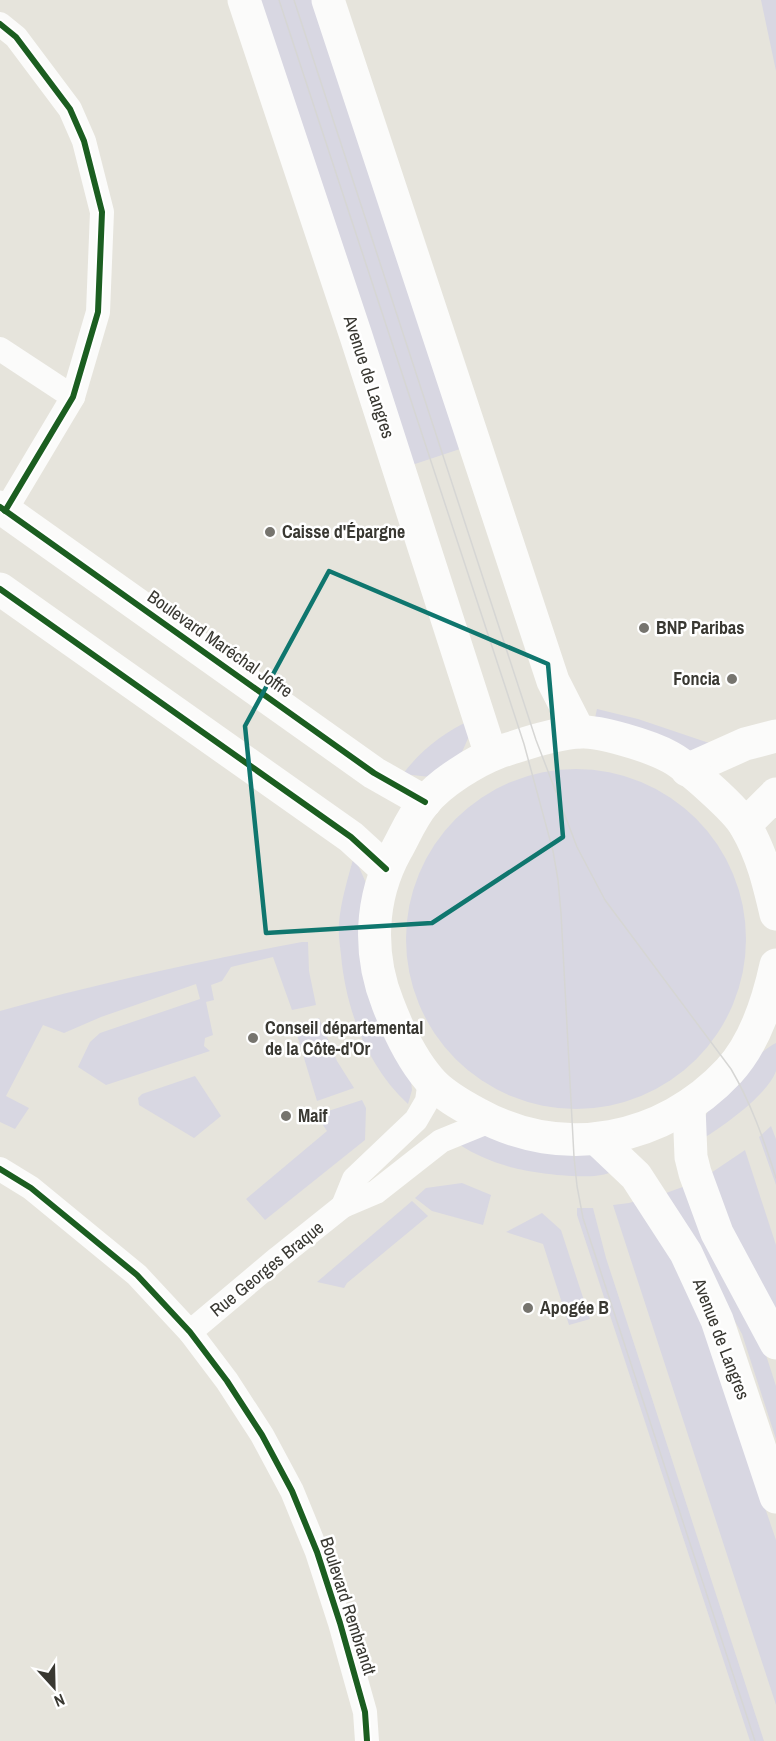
<svg xmlns="http://www.w3.org/2000/svg" width="776" height="1741" font-family="'Archivo Narrow',sans-serif">
<style>
.green{fill:#d8d7e2}
.lines{fill:none;stroke-linecap:round;stroke-linejoin:round}
.street{stroke:#fbfbfa;stroke-width:24}
.secondary{stroke:#fbfbfa;stroke-width:33}
.primary{stroke:#fbfbfa;stroke-width:33}
.tram{stroke:#d6d6d4;stroke-width:1.5}
.cycleway-casing{stroke:#fff;stroke-width:10}
.cycleway{stroke:#1b5e20;stroke-width:6}
.marked{fill:none;stroke:#0f766e;stroke-width:4.5;stroke-linejoin:round}
.poi-dot{fill:#76746e;stroke:#fff;stroke-width:2}
.labels{text-anchor:middle;stroke-width:5;stroke-linejoin:round;paint-order:stroke}
.street-label{font-size:18px;fill:#393832;stroke:#fff}
.poi-label{font-size:18px;font-weight:bold;fill:#393832;stroke:#fff;text-anchor:start}
</style>
<rect width="100%" height="100%" fill="#e6e4dc"/>
<g class="green">
<path d="M 256,0 L 318,0 L 466,447 L 409,466 Z"/>
<path d="M 761,0 L 776,0 L 776,71 Z"/>
<path d="M 597,709 L 638,719 L 715,745 L 697,754 L 595,718 Z"/>
<path d="M 471,720 L 470,734 L 458,761 L 430,777 L 403,774 C 421,750 444,732 471,720 Z"/>
<circle cx="576" cy="939" r="170"/>
<path d="M 354,856 L 370,892 L 410,1072 L 412,1090 L 408,1104 C 367,1066 346,1010 341,955 C 340,945 338,933 339,923 C 341,900 348,878 354,856 Z"/>
<path d="M 302,942 L 308,942 L 309,971 L 316,1005 L 292,1010 L 273,957 L 231,967 L 222,981 L 211,985 L 214,1000 L 206,1002 L 213,1035 L 205,1038 L 204,1046 L 210,1051 L 106,1085 L 78,1067 L 90,1042 L 100,1033 L 200,999 L 196,984 L 101,1017 L 64,1033 L 43,1025 L 6,1096 L 29,1108 L 15,1129 L 0,1122 L 0,1011 C 100,983 201,961 302,942 Z"/>
<path d="M 319,1018 L 337,1061 L 354,1088 L 317,1101 L 294,1025 Z"/>
<path d="M 776,1043 C 776,1051 776,1063 776,1071 C 768,1094 725,1125 704,1138 C 704,1134 703,1128 703,1123 C 707,1103 757,1052 776,1043 Z"/>
<path d="M 195,1076 L 221,1116 L 194,1138 L 139,1105 L 138,1098 L 142,1094 Z"/>
<path d="M 362,1100 L 366,1108 L 365,1140 L 265,1220 L 246,1199 L 327,1131 L 316,1115 Z"/>
<path d="M 771,1126 L 776,1139 L 776,1185 L 759,1137 Z"/>
<path d="M 489,1135 L 599,1157 L 617,1168 C 614,1170 612,1172 609,1173 C 590,1181 527,1173 507,1166 C 490,1161 474,1154 460,1145 L 475,1136 Z"/>
<path d="M 745,1150 L 776,1245 L 776,1312 L 723,1215 L 708,1175 Z"/>
<path d="M 462,1183 L 491,1195 L 483,1225 L 432,1211 L 415,1198 L 426,1188 Z"/>
<path d="M 691,1184 L 749,1302 L 776,1386 L 776,1439 L 742,1334 L 667,1199 L 666,1193 Z"/>
<path d="M 643,1199 L 686,1276 L 776,1540 L 776,1705 L 613,1205 L 629,1203 Z"/>
<path d="M 412,1201 L 428,1216 L 347,1283 L 344,1288 L 317,1282 Z"/>
<path d="M 577,1208 L 593,1208 L 606,1258 L 764,1741 L 750,1741 L 577,1215 Z"/>
<path d="M 542,1213 L 561,1230 L 590,1319 L 569,1325 L 543,1244 L 506,1232 Z"/>
</g>
<g class="lines">
<g class="street">
<path d="M 0,24 L 16,37 L 70,109 L 84,141 L 102,212 L 98,312 L 73,397 L 5,511"/>
<path d="M 0,349 L 73,397"/>
<path d="M 0,1169 L 31,1188 L 137,1275 L 190,1332 L 227,1381 L 262,1435 L 292,1491 L 317,1552 L 340,1623 L 365,1712 L 367,1741"/>
<path d="M 343,1206 L 354,1179 L 416,1120 L 427,1101 L 430,1080"/>
<path d="M 190,1332 L 278,1258 L 343,1206 L 376,1192 L 441,1141 L 490,1121"/>
</g>
<g class="secondary">
<path d="M 0,507 L 374,773 L 425,802"/>
<path d="M 0,589 L 351,837 L 386,869"/>
<path d="M 687,770 L 745,744 L 776,736"/>
<path d="M 745,825 L 776,794"/>
</g>
<g class="primary">
<path d="M 244,0 L 356,336 L 491,755"/>
<path d="M 328,0 L 553,681 L 579,732"/>
<path d="M 776,914 C 769,884 762,854 746,827 C 737,810 687,766 670,757 C 650,746 598,730 576,732 C 550,735 524,744 499,752 C 475,761 440,783 424,803 C 412,817 405,835 396,851 C 370,898 368,954 388,1004 C 398,1030 410,1057 429,1079 C 441,1094 461,1105 478,1114 C 563,1161 664,1141 729,1071 C 755,1043 768,1002 776,965"/>
<path d="M 689,1107 L 691,1157 L 695,1173 L 717,1233 L 776,1343"/>
<path d="M 597,1139 L 636,1176 L 686,1253 L 717,1320 L 776,1497"/>
</g>
<g class="tram">
<path d="M 279,0 L 507,692 L 524,744 L 553,851 L 558,880 L 561,913 L 574,1157 L 577,1186 L 583,1218 L 755,1741"/>
<path d="M 294,0 L 536,740 L 577,847 L 605,900 L 731,1069 C 751,1103 764,1140 776,1178"/>
</g>
<defs>
<g id="cycleway">
<path d="M 0,24 L 16,37 L 70,109 L 84,141 L 102,212 L 98,312 L 73,397 L 5,511"/>
<path d="M 0,507 L 374,773 L 425,802"/>
<path d="M 0,589 L 351,837 L 386,869"/>
<path d="M 0,1169 L 31,1188 L 137,1275 L 190,1332 L 227,1381 L 262,1435 L 292,1491 L 317,1552 L 340,1623 L 365,1712 L 367,1741"/>
</g>
</defs>
<use href="#cycleway" class="cycleway-casing"/>
<use href="#cycleway" class="cycleway"/>
</g>
<path class="marked" d="M 329,571 L 548,664 L 563,837 L 432,923 L 266,933 L 245,726 Z"/>
<g class="poi-dot">
<circle cx="270" cy="532" r="6"/>
<circle cx="644" cy="628" r="6"/>
<circle cx="732" cy="679" r="6"/>
<circle cx="253" cy="1038" r="6"/>
<circle cx="286" cy="1116" r="6"/>
<circle cx="528" cy="1308" r="6"/>
</g>
<g class="labels">
<g class="street-label">
<text transform="translate(369 377) rotate(72)" y="6">Avenue de Langres</text>
<text transform="translate(220 644) rotate(35)" y="6">Boulevard Maréchal Joffre</text>
<text transform="translate(267 1269) rotate(-39)" y="6">Rue Georges Braque</text>
<text transform="translate(721 1339) rotate(69)" y="6">Avenue de Langres</text>
<text transform="translate(348 1606) rotate(72)" y="6">Boulevard Rembrandt</text>
</g>
<g class="poi-label">
<text x="282" y="538">Caisse d'Épargne</text>
<text x="656" y="634">BNP Paribas</text>
<text x="720" y="685" text-anchor="end">Foncia</text>
<text x="265" y="1034">Conseil départemental<tspan x="265" dy="21">de la Côte-d'Or</tspan></text>
<text x="298" y="1122">Maif</text>
<text x="540" y="1314">Apogée B</text>
</g>
</g>
<g transform="translate(54 1687) rotate(158)" stroke="#ffffff" stroke-width="4.5" paint-order="stroke">
<path d="M0-4.5L10 22L0 15L-10 22Z" fill="#393832"/>
<text y="-9" font-size="16" font-weight="bold" text-anchor="middle" fill="#393832">N</text>
</g>
</svg>
